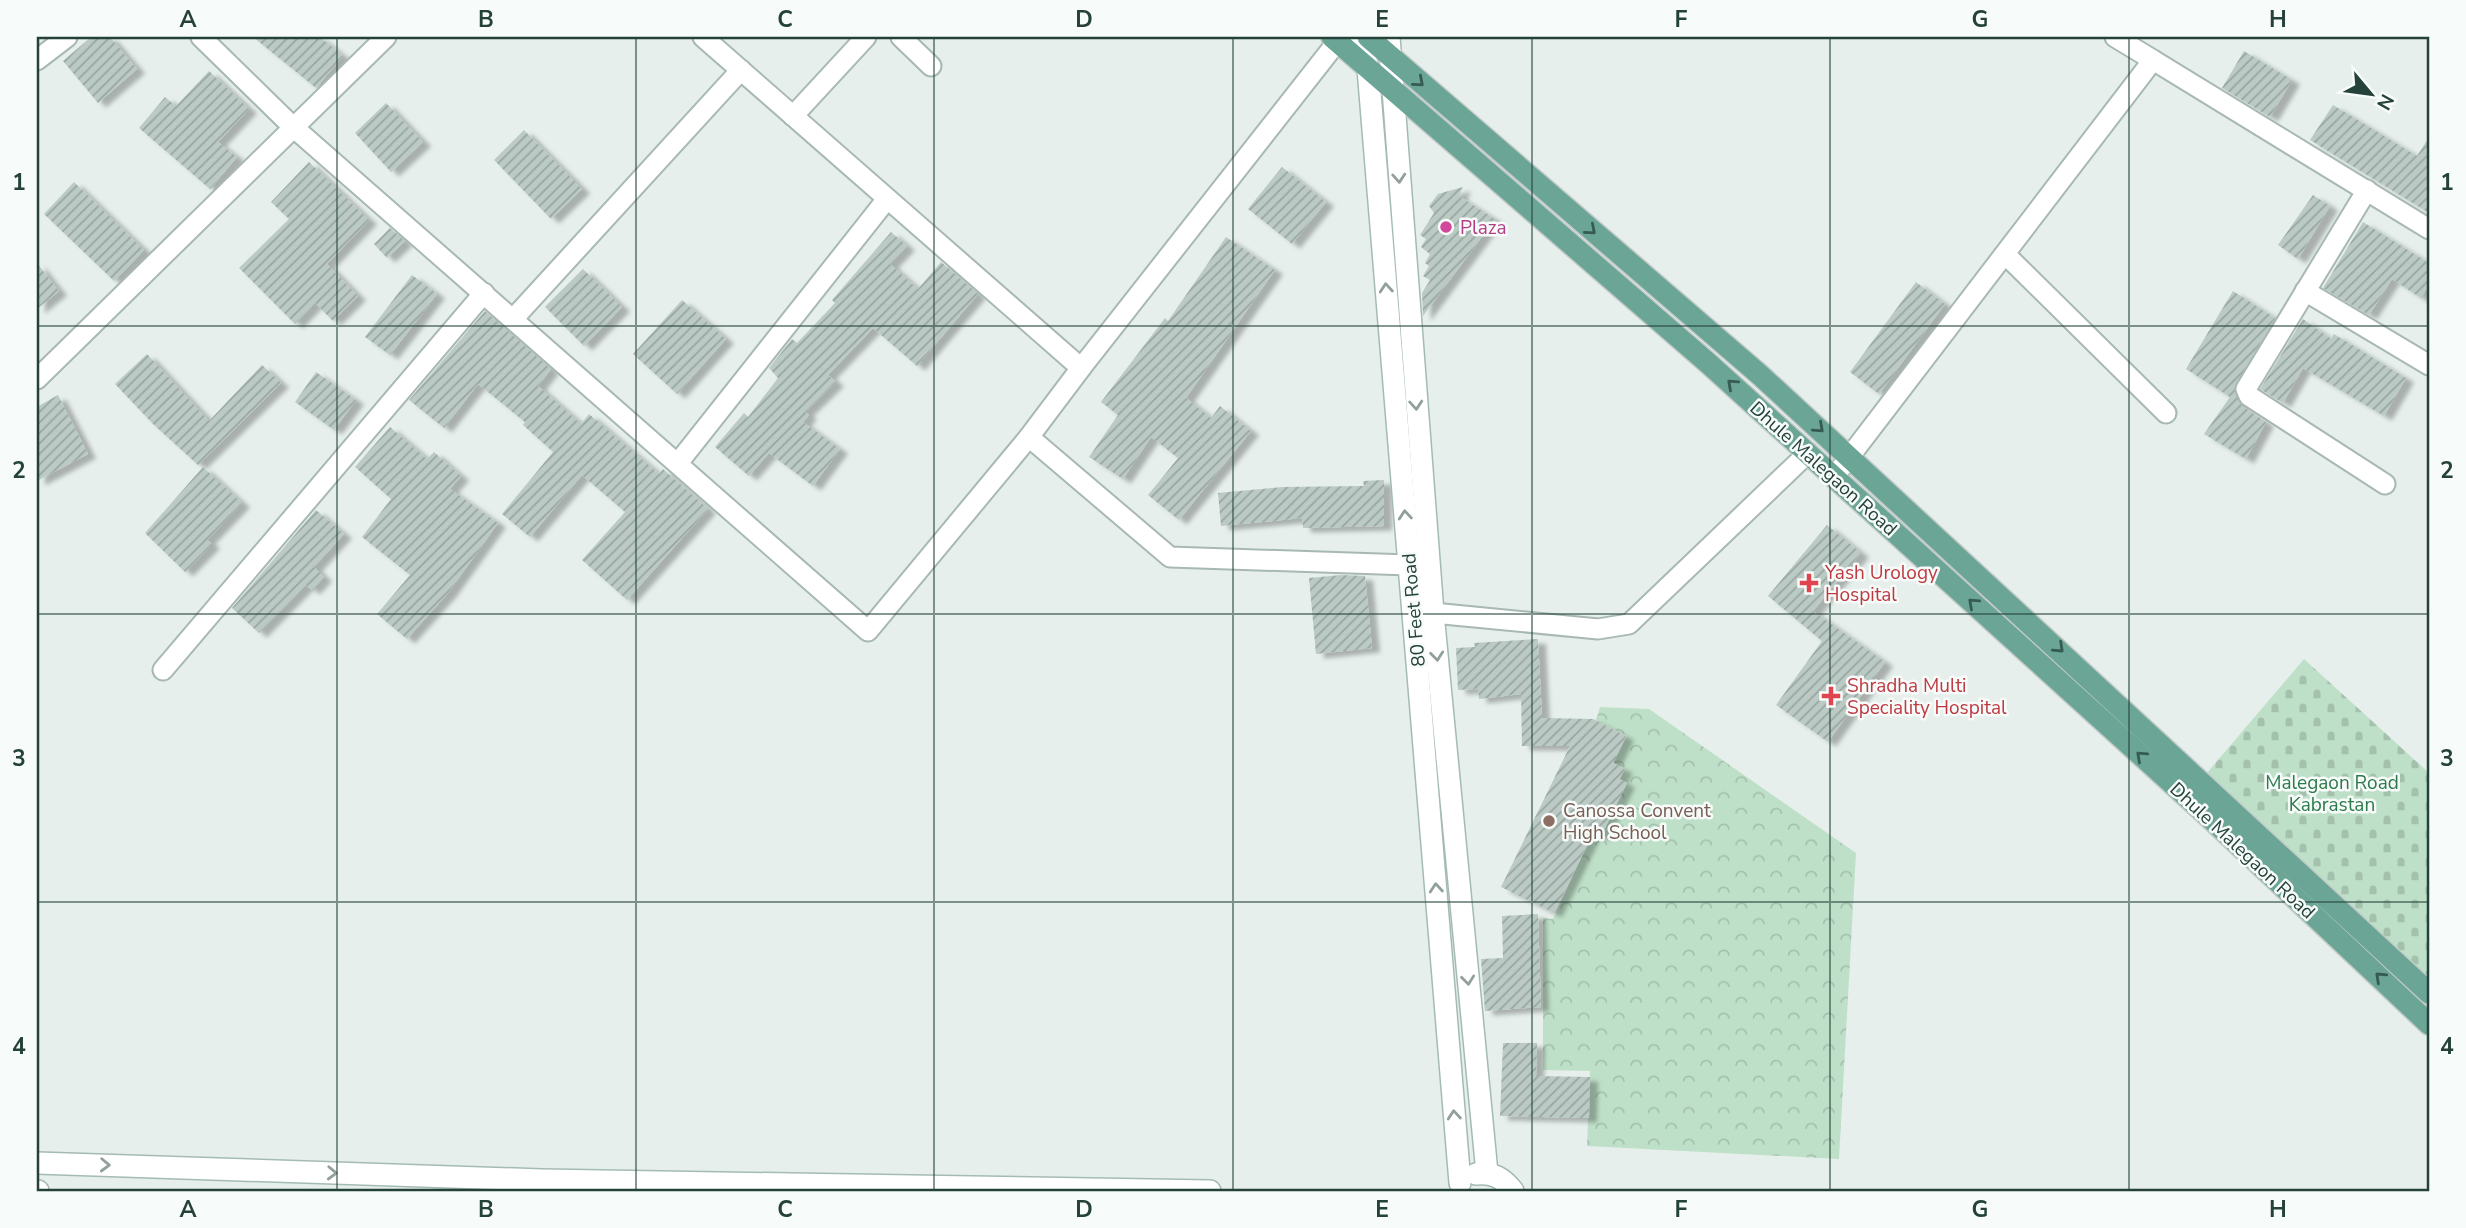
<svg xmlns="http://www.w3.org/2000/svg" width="2466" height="1228" font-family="'Nunito Sans',sans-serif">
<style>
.cemetery{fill:url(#cemetery-stones)}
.park{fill:url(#park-crowns)}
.building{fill:url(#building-hatch);filter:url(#shadow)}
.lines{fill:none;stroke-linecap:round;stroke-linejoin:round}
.minor-casing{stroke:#a8b8b2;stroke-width:23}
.secondary-casing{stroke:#a4bbb3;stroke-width:24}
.primary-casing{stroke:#c2cac8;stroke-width:24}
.minor{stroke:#fff;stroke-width:19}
.secondary{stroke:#fff;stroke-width:21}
.primary{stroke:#6aa596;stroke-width:21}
.oneway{stroke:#365b51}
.oneway2{stroke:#92a09c}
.grid{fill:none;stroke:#24423a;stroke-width:2;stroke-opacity:0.55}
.hotel-dot{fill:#d1479c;stroke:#f7fbf9;stroke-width:2.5}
.health-dot{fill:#e0444e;stroke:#f7fbf9;stroke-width:2.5}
.education-dot{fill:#8d6e63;stroke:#f7fbf9;stroke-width:2.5}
.labels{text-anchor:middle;stroke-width:5;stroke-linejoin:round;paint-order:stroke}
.hotel-label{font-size:19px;fill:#b23c85;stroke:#f7fbf9;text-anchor:start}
.street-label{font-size:19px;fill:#24423a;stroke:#f7fbf9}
.health-label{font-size:19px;fill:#be3a42;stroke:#f7fbf9;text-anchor:start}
.park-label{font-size:19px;fill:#2d7a4b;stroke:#f7fbf9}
.education-label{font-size:19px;fill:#785e54;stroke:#f7fbf9;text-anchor:start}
.neatline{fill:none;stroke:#24423a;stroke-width:2.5}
.grid-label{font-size:23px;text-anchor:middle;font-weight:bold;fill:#24423a}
</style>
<defs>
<pattern id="cemetery-stones" width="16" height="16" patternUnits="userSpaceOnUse" patternTransform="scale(1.75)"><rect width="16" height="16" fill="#bfe0c8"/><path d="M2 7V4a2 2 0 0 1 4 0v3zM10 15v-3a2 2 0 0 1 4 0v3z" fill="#a4c1ad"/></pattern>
<pattern id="park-crowns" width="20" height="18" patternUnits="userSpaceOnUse" patternTransform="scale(1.75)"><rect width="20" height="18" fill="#bfe0c8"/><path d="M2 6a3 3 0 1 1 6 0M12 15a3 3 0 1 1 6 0" fill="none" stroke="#a4c1ad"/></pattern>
<pattern id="building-hatch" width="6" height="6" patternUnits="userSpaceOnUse" patternTransform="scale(1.75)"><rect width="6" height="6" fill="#bbcac4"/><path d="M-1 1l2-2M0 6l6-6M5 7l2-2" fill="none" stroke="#98a6a0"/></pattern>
<filter id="shadow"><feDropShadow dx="8" dy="4.5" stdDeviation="2" flood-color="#0004"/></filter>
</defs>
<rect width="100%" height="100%" fill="#e6efeb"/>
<path class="cemetery" d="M 2304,659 L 2429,773 L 2429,990 L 2201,780 Z"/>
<path class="park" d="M 1600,707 L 1649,709 L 1856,853 L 1839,1159 L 1587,1146 L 1590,1071 L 1543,1070 L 1543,918 L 1553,919 L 1591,837 L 1601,836 L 1627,783 L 1620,779 L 1625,769 L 1604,757 L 1616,757 L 1627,736 L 1596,721 Z"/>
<g class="building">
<path d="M 91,37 L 110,37 L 137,69 L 98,103 L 63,61 Z"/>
<path d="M 253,37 L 320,37 L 343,56 L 316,88 Z"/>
<path d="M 2244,51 L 2292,80 L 2270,117 L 2222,88 Z"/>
<path d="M 209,71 L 249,109 L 218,142 L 237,157 L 210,189 L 139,128 L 165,97 L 176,106 Z"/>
<path d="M 386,103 L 423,142 L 391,172 L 355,133 Z"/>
<path d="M 2333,105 L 2417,156 L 2429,137 L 2429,213 L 2310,140 Z"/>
<path d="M 524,130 L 582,189 L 551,219 L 494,160 Z"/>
<path d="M 309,162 L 369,220 L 327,264 L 358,296 L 333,321 L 315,303 L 295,324 L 239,268 L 289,219 L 271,202 Z"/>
<path d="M 1282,167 L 1326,202 L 1292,244 L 1248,209 Z"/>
<path d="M 74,182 L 144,250 L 114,281 L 44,214 Z"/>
<path d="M 1463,187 L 1459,196 L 1495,219 L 1423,316 L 1422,293 L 1430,280 L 1423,276 L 1429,266 L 1425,263 L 1430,254 L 1421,247 L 1426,239 L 1420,235 L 1434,213 L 1429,206 L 1438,194 Z"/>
<path d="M 2313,195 L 2330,206 L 2298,259 L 2278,245 Z"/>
<path d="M 2363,222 L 2429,263 L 2429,284 L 2421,298 L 2392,279 L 2369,315 L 2323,288 Z"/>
<path d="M 390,228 L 405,241 L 387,258 L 374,244 Z"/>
<path d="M 891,232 L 907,246 L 890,264 L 918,289 L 941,262 L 978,294 L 917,366 L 873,328 L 828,375 L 836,382 L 805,412 L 809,415 L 803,422 L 840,449 L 813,486 L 769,453 L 749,476 L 715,447 L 744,413 L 748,417 L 778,378 L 769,368 L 792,339 L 797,343 L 835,303 L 832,300 Z"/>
<path d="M 1226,237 L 1275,270 L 1186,398 L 1211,418 L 1220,406 L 1251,431 L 1179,520 L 1148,495 L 1178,458 L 1151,437 L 1123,479 L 1089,457 L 1118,415 L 1101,402 L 1165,318 L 1168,321 Z"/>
<path d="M 37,263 L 59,291 L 37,309 Z"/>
<path d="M 583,269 L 622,307 L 584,346 L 545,307 Z"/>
<path d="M 412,275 L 437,294 L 390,355 L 365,337 Z"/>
<path d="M 1916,282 L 1945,304 L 1879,394 L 1850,372 Z"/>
<path d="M 2233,291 L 2275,318 L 2234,388 L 2242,406 L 2266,422 L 2246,459 L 2204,434 L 2230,397 L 2186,369 Z"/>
<path d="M 682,300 L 726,339 L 677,394 L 633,354 Z"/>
<path d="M 485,311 L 551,369 L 538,386 L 581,424 L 589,414 L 659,474 L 663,469 L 708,509 L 627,600 L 582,560 L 625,512 L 582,475 L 530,537 L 502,514 L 553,452 L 523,425 L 525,422 L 478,384 L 444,428 L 409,400 Z"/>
<path d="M 2303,319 L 2331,339 L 2334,334 L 2406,378 L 2384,416 L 2303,368 L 2283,403 L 2260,389 Z"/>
<path d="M 147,354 L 209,421 L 262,365 L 281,383 L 198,465 L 153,424 L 115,384 Z"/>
<path d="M 316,372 L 356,400 L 334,430 L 295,402 Z"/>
<path d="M 58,395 L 88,454 L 37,481 L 37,407 Z"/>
<path d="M 390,427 L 427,459 L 434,452 L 461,476 L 450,489 L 498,523 L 448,593 L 407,639 L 377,614 L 410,575 L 362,537 L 391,499 L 355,467 Z"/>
<path d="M 203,467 L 242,503 L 207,540 L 212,544 L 185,572 L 145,533 Z"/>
<path d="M 1384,480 L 1384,526 L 1303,528 L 1302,518 L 1221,526 L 1218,493 L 1283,487 L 1364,486 L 1363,481 Z"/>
<path d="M 316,510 L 344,534 L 314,567 L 324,577 L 312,590 L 306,585 L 259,633 L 232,608 Z"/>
<path d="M 1827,525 L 1861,553 L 1813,611 L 1885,662 L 1828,742 L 1776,705 L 1822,641 L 1768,596 Z"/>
<path d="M 1341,575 L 1365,576 L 1372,648 L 1316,654 L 1309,578 Z"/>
<path d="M 1538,639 L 1542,718 L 1593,719 L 1626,736 L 1613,763 L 1625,769 L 1619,779 L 1627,783 L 1601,836 L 1593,833 L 1554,913 L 1501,887 L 1570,746 L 1522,746 L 1521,694 L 1479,699 L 1478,689 L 1458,690 L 1456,648 L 1475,647 L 1474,643 Z"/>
<path d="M 1538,914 L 1541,1007 L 1485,1011 L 1481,959 L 1503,958 L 1502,916 Z"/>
<path d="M 1503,1043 L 1537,1043 L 1536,1076 L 1590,1077 L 1589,1118 L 1500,1116 Z"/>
</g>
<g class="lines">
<defs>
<g id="minor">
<path d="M 201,37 L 292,126 L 868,631 L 1029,437"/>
<path d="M 703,37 L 1081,368 L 1029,437 L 1170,557 L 1409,565"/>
<path d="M 901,37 L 931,66"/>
<path d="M 2115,37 L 2153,60"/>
<path d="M 37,60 L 67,37"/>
<path d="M 793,116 L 866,37"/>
<path d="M 2367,190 L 2246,389 L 2249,396 L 2385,484"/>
<path d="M 2005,254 L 2166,413"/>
<path d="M 2305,291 L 2429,365"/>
<path d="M 514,318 L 741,70"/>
<path d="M 1081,368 L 1337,42"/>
<path d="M 37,379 L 386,37"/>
<path d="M 678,463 L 887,199"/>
<path d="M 1834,477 L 2153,60 L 2429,229"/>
<path d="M 1433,613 L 1598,629 L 1629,624 L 1808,453"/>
<path d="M 163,670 L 484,293"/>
</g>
<g id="secondary">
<path d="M 1361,37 L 1368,69 L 1460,1183"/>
<path d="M 1389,37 L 1433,613 L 1487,1173"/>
<path d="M 37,1163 L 542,1180 L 1210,1191"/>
<path d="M 1476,1174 C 1493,1172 1503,1178 1513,1191"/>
<path d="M 37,1191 L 38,1191"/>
</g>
<g id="primary">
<path d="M 1332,37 L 1708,363 L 2208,816 L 2429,1024"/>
<path d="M 1368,37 L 1760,375 L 2429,993"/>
</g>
</defs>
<use href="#minor" class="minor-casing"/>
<use href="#secondary" class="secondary-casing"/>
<use href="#primary" class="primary-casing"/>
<use href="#minor" class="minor"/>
<use href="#secondary" class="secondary"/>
<use href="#primary" class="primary"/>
</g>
<defs><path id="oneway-chevron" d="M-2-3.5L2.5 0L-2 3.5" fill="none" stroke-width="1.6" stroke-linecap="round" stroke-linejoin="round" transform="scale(1.75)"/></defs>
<g class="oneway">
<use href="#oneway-chevron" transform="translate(1419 82) rotate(41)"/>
<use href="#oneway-chevron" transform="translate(1591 230) rotate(41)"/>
<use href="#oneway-chevron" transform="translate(1732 384) rotate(-138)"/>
<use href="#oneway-chevron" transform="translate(1819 428) rotate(42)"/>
<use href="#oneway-chevron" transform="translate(1973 603) rotate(-138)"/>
<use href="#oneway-chevron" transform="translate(2059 648) rotate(43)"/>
<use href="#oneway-chevron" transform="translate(2141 756) rotate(-138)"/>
<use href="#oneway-chevron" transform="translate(2380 977) rotate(-137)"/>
</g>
<g class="oneway2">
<use href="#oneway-chevron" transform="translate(1399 178) rotate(86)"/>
<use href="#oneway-chevron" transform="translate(1386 288) rotate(-95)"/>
<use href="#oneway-chevron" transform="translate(1416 405) rotate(86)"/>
<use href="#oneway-chevron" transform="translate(1405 515) rotate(-95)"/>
<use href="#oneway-chevron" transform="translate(1437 656) rotate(84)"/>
<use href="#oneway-chevron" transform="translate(1436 888) rotate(-95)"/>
<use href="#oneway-chevron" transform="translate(1468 980) rotate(84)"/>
<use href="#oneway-chevron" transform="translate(1454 1115) rotate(-95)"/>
<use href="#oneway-chevron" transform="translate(105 1165) rotate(2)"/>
<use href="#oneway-chevron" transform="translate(332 1173) rotate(2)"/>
</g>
<path class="grid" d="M 337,37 L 337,1191M 636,37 L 636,1191M 934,37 L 934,1191M 1233,37 L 1233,1191M 1532,37 L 1532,1191M 1830,37 L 1830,1191M 2129,37 L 2129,1191M 37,326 L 2429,326M 37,614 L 2429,614M 37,902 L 2429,902"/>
<circle class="hotel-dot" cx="1446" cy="227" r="7"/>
<g class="health-dot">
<path d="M1805.5 572.5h7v7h7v7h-7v7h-7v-7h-7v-7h7z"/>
<path d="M1827.5 685.5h7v7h7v7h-7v7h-7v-7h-7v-7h7z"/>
</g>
<circle class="education-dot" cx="1549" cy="821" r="7"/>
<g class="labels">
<g class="hotel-label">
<text x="1460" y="234">Plaza</text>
</g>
<g class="street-label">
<text transform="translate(1824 468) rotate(42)" y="7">Dhule Malegaon Road</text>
<text transform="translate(1413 610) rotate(-95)" y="7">80 Feet Road</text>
<text transform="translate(2243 850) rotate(43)" y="7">Dhule Malegaon Road</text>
</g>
<g class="health-label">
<text x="1825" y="579">Yash Urology<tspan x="1825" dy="22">Hospital</tspan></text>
<text x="1847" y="692">Shradha Multi<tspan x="1847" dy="22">Speciality Hospital</tspan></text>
</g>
<g class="park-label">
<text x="2332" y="789">Malegaon Road<tspan x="2332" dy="22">Kabrastan</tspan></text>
</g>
<g class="education-label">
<text x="1563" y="817">Canossa Convent<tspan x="1563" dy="22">High School</tspan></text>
</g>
</g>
<rect width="2466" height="1228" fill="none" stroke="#f7fbf9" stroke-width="77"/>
<g transform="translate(2371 94) rotate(119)" stroke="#f7fbf9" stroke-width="5" paint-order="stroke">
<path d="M0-5L12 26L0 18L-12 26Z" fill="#24423a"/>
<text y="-10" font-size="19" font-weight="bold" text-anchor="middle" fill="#24423a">N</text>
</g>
<rect x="38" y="38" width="2390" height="1152" class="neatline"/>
<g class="grid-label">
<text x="188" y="27">A</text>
<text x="486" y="27">B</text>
<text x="785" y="27">C</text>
<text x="1084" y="27">D</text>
<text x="1382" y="27">E</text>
<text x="1681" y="27">F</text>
<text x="1980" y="27">G</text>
<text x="2278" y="27">H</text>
<text x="19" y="190">1</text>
<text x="2447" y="190">1</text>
<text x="19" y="478">2</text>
<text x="2447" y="478">2</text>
<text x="19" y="766">3</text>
<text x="2447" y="766">3</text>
<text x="19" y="1054">4</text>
<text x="2447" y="1054">4</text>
<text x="188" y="1217">A</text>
<text x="486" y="1217">B</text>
<text x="785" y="1217">C</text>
<text x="1084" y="1217">D</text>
<text x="1382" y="1217">E</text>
<text x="1681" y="1217">F</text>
<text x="1980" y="1217">G</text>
<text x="2278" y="1217">H</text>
</g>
</svg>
